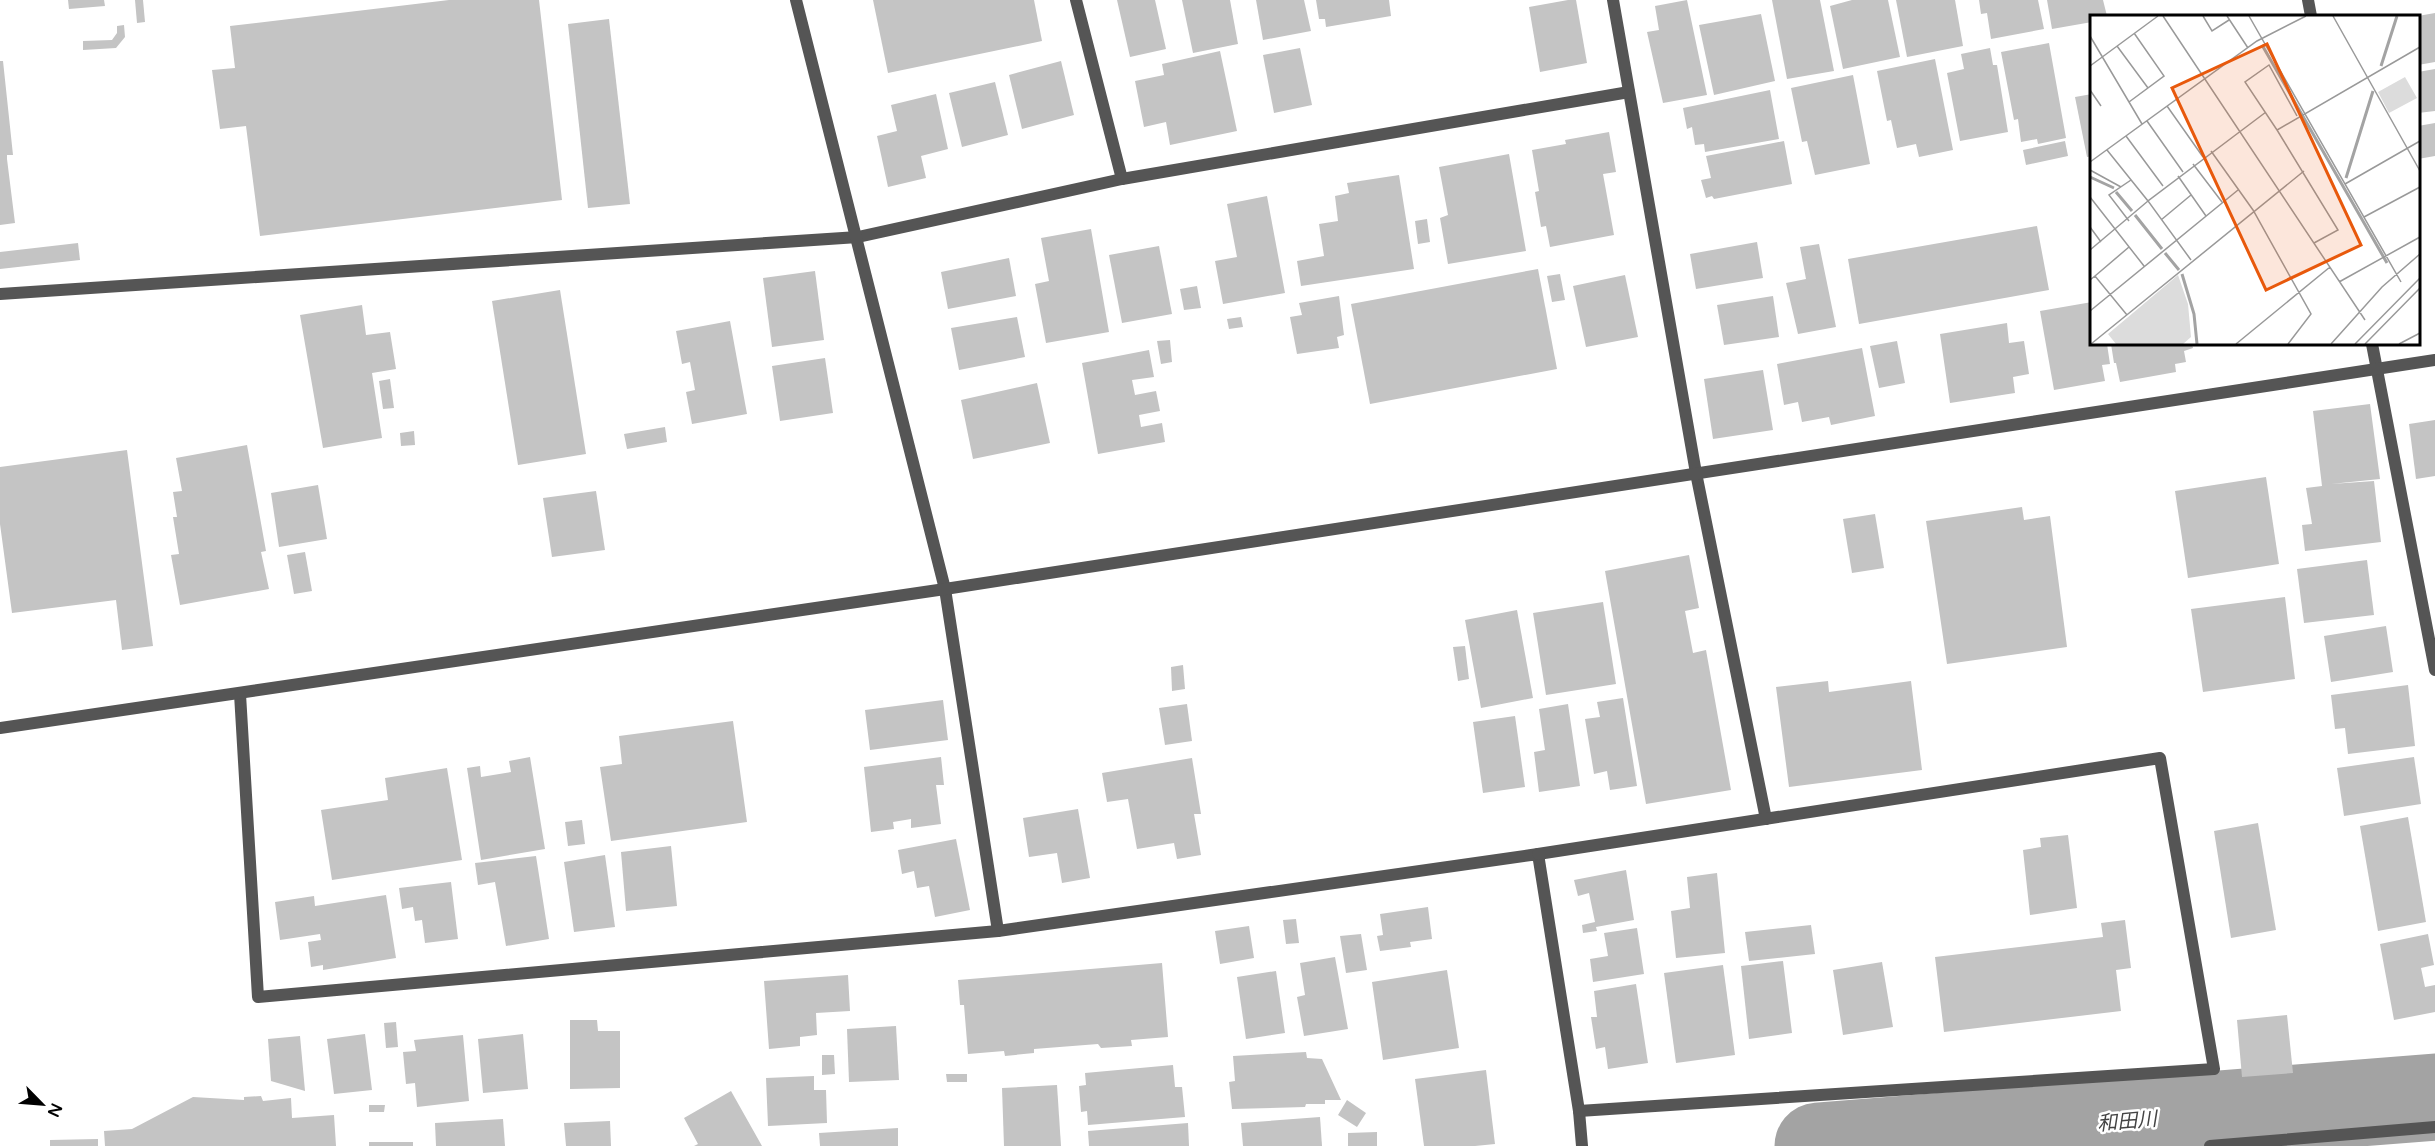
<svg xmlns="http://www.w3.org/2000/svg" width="2435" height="1146" font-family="'Varela Round','Noto Sans JP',sans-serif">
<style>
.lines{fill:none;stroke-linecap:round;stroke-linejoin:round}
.river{stroke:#a3a3a3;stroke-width:87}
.building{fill:#c4c4c4}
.minor{stroke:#555;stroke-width:12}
.tertiary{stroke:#555;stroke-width:12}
.labels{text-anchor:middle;stroke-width:5;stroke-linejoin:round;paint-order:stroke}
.water-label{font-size:20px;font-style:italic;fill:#444;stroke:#fff}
.inset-river{fill:none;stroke:#a3a3a3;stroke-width:3}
.inset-road{fill:none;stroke:#999;stroke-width:1.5}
.view{fill:#e8590c;fill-opacity:0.15;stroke:#e8590c;stroke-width:3}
.inset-edge{fill:none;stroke:#000;stroke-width:3}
</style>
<rect width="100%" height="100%" fill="#fff"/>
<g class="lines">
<path class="river" d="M 1818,1146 L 2435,1097"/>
</g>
<g class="building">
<path d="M 68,0 L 104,0 L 105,6 L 69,9 Z"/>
<path d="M 135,0 L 143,0 L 145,22 L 137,23 Z"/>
<path d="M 449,0 L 539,0 L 562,200 L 260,236 L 246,126 L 220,129 L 212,70 L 235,68 L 230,26 Z"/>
<path d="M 873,0 L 1034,0 L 1042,41 L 888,73 Z"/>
<path d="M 1117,0 L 1155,0 L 1166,49 L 1130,57 Z"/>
<path d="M 1182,0 L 1230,0 L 1238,44 L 1193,53 Z"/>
<path d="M 1256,0 L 1304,0 L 1311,31 L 1263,40 Z"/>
<path d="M 1316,0 L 1389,0 L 1391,16 L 1326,27 L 1325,19 L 1319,19 Z"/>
<path d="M 1568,0 L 1576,0 L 1587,63 L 1540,72 L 1529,7 Z"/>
<path d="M 1687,0 L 1707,95 L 1663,103 L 1647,32 L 1659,30 L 1655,6 Z"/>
<path d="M 1772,0 L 1820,0 L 1834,71 L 1787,79 Z"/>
<path d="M 1852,0 L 1888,0 L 1900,57 L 1843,69 L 1830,6 Z"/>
<path d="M 1896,0 L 1955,0 L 1963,46 L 1907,57 Z"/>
<path d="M 1979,0 L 2038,0 L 2044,29 L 1991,39 L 1987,13 L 1981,14 Z"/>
<path d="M 2047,0 L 2103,0 L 2107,16 L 2092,16 L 2092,22 L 2052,29 Z"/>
<path d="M 2435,13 L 2435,62 L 2418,65 L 2418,16 Z"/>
<path d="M 1761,14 L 1775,81 L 1714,95 L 1699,25 Z"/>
<path d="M 609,19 L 630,204 L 588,208 L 568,24 Z"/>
<path d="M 124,25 L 125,37 L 116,48 L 83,50 L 83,41 L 112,40 L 117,33 L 117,26 Z"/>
<path d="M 2049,43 L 2066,138 L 2038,144 L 2037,139 L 2021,142 L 2018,119 L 2014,120 L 2001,52 Z"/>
<path d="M 1300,48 L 1312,105 L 1274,113 L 1263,55 Z"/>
<path d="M 1990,48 L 1993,65 L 1997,65 L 2008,132 L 1960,141 L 1947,73 L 1964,69 L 1961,54 Z"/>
<path d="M 1220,51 L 1237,131 L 1170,145 L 1166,122 L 1144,127 L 1135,81 L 1164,75 L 1162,64 Z"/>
<path d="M 1935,59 L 1953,150 L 1919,157 L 1916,144 L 1897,148 L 1891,120 L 1887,121 L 1877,71 Z"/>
<path d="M 0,61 L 3,61 L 13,155 L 7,155 L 7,159 L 15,223 L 0,225 Z"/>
<path d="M 1061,61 L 1074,115 L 1022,129 L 1009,75 Z"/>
<path d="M 2435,69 L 2435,111 L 2418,113 L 2418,72 Z"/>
<path d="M 1853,75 L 1870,164 L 1815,175 L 1807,141 L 1802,142 L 1791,88 Z"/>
<path d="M 995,82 L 1008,135 L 962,147 L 949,93 Z"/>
<path d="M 1770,90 L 1779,139 L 1705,152 L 1704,144 L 1695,145 L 1692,127 L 1687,129 L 1683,108 Z"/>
<path d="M 936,94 L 948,149 L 921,156 L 926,178 L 888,187 L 877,136 L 897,131 L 891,105 Z"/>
<path d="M 2092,94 L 2092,156 L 2087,157 L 2075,97 Z"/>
<path d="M 2435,123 L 2435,156 L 2418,159 L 2418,126 Z"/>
<path d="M 1609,132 L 1616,172 L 1603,174 L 1614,235 L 1550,247 L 1546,226 L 1541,227 L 1535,192 L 1539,191 L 1532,150 L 1566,144 L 1565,140 Z"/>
<path d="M 1784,141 L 1792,184 L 1714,199 L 1712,196 L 1706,198 L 1701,180 L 1711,178 L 1706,156 Z"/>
<path d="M 2065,141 L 2068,156 L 2026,165 L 2023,150 Z"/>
<path d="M 1509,154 L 1526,251 L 1448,264 L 1440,218 L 1448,215 L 1439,167 Z"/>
<path d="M 1399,175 L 1414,269 L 1301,286 L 1297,261 L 1324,256 L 1319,224 L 1338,221 L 1335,196 L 1349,193 L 1347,183 Z"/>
<path d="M 1267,196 L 1285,293 L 1223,304 L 1215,261 L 1237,257 L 1227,204 Z"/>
<path d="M 1427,219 L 1430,242 L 1418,244 L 1415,221 Z"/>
<path d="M 2037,226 L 2049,290 L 1859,324 L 1848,259 Z"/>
<path d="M 1091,229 L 1109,332 L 1046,343 L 1035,284 L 1049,281 L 1041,238 Z"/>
<path d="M 1757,242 L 1763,278 L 1696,289 L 1690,254 Z"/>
<path d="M 78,243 L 80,260 L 0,269 L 0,252 Z"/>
<path d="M 1819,244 L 1836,327 L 1798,334 L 1786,283 L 1806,279 L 1800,247 Z"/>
<path d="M 1159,246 L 1172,314 L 1122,323 L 1109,255 Z"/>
<path d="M 1009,258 L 1016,296 L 948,309 L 941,272 Z"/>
<path d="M 1538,269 L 1557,369 L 1370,404 L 1351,304 Z"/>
<path d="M 815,271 L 824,340 L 772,347 L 763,278 Z"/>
<path d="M 1560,274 L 1565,300 L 1552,302 L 1547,276 Z"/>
<path d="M 1625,275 L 1638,337 L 1586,347 L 1573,286 Z"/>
<path d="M 1197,286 L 1201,308 L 1184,310 L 1180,289 Z"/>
<path d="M 560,290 L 586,454 L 518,465 L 492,301 Z"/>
<path d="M 1339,296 L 1344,335 L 1337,337 L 1339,348 L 1297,354 L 1290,317 L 1302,315 L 1299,303 Z"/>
<path d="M 1773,296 L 1779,337 L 1724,345 L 1717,305 Z"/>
<path d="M 2092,302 L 2092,344 L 2107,344 L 2110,364 L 2102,365 L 2105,381 L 2054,390 L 2040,311 Z"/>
<path d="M 362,305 L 366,335 L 390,332 L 396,369 L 372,373 L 382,438 L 323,448 L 300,315 Z"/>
<path d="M 1017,317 L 1025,357 L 959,370 L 951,328 Z"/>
<path d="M 1241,317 L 1243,327 L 1229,329 L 1227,319 Z"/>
<path d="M 730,321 L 747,414 L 692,424 L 686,392 L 695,390 L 690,362 L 682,364 L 676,331 Z"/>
<path d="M 2007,323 L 2009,343 L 2024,341 L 2029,374 L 2013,377 L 2015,393 L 1950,403 L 1940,334 Z"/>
<path d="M 1170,340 L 1172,362 L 1161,364 L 1157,341 Z"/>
<path d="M 1897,341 L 1905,383 L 1879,388 L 1870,346 Z"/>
<path d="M 2111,344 L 2192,344 L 2193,348 L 2184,351 L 2186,362 L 2175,364 L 2176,372 L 2120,382 L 2116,363 L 2114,363 Z"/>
<path d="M 1862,348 L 1875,416 L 1831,425 L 1829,417 L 1802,422 L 1798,402 L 1784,405 L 1777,364 Z"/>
<path d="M 1149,350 L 1154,377 L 1132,380 L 1135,395 L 1156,391 L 1160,411 L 1139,415 L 1141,427 L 1162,423 L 1165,442 L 1098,454 L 1082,363 Z"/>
<path d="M 825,358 L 833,413 L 780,421 L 772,366 Z"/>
<path d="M 1763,370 L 1773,430 L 1713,439 L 1704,379 Z"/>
<path d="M 390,379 L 394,408 L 383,409 L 379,381 Z"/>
<path d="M 1037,383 L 1050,443 L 973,459 L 961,400 Z"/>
<path d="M 2370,404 L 2380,479 L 2331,484 L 2374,481 L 2381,542 L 2305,551 L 2302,525 L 2312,524 L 2306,488 L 2322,486 L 2313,411 Z"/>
<path d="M 2435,420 L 2435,476 L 2416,479 L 2409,424 Z"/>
<path d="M 665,427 L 667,442 L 627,449 L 624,434 Z"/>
<path d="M 414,431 L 415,445 L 401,446 L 400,433 Z"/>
<path d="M 247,445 L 266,551 L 261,552 L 269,589 L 180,605 L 171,555 L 179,554 L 173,517 L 177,517 L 173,492 L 182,491 L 176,458 Z"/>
<path d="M 127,450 L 153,646 L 122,650 L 116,600 L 12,613 L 0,524 L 0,467 Z"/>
<path d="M 2266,477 L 2279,564 L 2188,578 L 2175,491 Z"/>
<path d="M 318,485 L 327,539 L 279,547 L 271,493 Z"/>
<path d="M 596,491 L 605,550 L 552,557 L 543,498 Z"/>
<path d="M 2022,507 L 2024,520 L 2050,516 L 2067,647 L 1947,664 L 1926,521 Z"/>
<path d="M 1875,514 L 1884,568 L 1852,573 L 1843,519 Z"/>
<path d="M 305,552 L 312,591 L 294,594 L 287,555 Z"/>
<path d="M 1689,555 L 1699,608 L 1685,611 L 1693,653 L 1706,650 L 1731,790 L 1646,804 L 1605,571 Z"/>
<path d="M 2367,560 L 2374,615 L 2304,623 L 2297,569 Z"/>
<path d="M 2285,597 L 2295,679 L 2203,692 L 2191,609 Z"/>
<path d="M 1603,602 L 1616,684 L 1546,695 L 1533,613 Z"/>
<path d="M 1517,610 L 1533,698 L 1481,708 L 1465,620 Z"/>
<path d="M 2386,626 L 2393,672 L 2331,682 L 2324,636 Z"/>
<path d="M 1465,646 L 1469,679 L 1458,681 L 1453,647 Z"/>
<path d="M 1183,665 L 1185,689 L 1172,691 L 1171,667 Z"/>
<path d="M 1828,681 L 1829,692 L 1911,681 L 1922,770 L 1789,787 L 1776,687 Z"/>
<path d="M 2408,685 L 2415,746 L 2348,754 L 2345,728 L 2335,729 L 2331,695 Z"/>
<path d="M 1623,698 L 1637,786 L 1610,790 L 1607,771 L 1594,774 L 1585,719 L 1600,717 L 1597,702 Z"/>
<path d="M 943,700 L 948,740 L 870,750 L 865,710 Z"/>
<path d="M 1187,704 L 1192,741 L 1165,745 L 1159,708 Z"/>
<path d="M 1568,704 L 1580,786 L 1539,792 L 1534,752 L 1545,750 L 1539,709 Z"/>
<path d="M 1515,716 L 1525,787 L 1483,793 L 1473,722 Z"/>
<path d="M 733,721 L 747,822 L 611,841 L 600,767 L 622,764 L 619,736 Z"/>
<path d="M 530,757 L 545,849 L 481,860 L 467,768 L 480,766 L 481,777 L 511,772 L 509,761 Z"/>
<path d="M 941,757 L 944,785 L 936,785 L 941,824 L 911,828 L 911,819 L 893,822 L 894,829 L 871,832 L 864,767 Z"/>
<path d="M 2414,757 L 2421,804 L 2344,816 L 2337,768 Z"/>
<path d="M 1192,758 L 1201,814 L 1194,814 L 1201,855 L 1177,859 L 1174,843 L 1137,849 L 1128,799 L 1107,802 L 1102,773 Z"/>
<path d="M 447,768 L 462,860 L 332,880 L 321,810 L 388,800 L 385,778 Z"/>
<path d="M 1078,809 L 1090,878 L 1062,883 L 1057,853 L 1029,857 L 1023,818 Z"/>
<path d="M 2408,817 L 2426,922 L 2378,931 L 2360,826 Z"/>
<path d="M 582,820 L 585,844 L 568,846 L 565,822 Z"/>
<path d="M 2258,823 L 2276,930 L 2231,938 L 2214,831 Z"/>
<path d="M 2068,835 L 2077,908 L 2030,915 L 2023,850 L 2041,847 L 2040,838 Z"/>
<path d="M 956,839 L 970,910 L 935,917 L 929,886 L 917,888 L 914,871 L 902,874 L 898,850 Z"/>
<path d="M 671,846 L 677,906 L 626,911 L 621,852 Z"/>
<path d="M 605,855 L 615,927 L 574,932 L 564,862 Z"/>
<path d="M 536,856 L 549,939 L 506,946 L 495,882 L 478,885 L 475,863 Z"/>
<path d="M 1626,870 L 1634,920 L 1596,927 L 1597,931 L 1583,933 L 1582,925 L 1595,922 L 1589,893 L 1578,896 L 1574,880 Z"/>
<path d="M 1717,873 L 1725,953 L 1676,958 L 1671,911 L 1690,908 L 1687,877 Z"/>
<path d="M 451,882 L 458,939 L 425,943 L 422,920 L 415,921 L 413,907 L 402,909 L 399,888 Z"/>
<path d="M 386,895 L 396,958 L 323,970 L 323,965 L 311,967 L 308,942 L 321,940 L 320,934 L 280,940 L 275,902 L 314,896 L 315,906 Z"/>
<path d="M 1428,907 L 1432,939 L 1410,942 L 1411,947 L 1380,951 L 1377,936 L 1383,935 L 1380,914 Z"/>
<path d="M 1296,919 L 1299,943 L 1286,944 L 1283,920 Z"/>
<path d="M 2125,920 L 2131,968 L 2116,970 L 2121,1011 L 1944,1032 L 1935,957 L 2103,937 L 2101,923 Z"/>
<path d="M 1811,925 L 1815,954 L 1749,961 L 1745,932 Z"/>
<path d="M 1249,926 L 1254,958 L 1220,964 L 1215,931 Z"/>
<path d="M 1637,928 L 1644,974 L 1593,982 L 1590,959 L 1608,956 L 1604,933 Z"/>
<path d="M 1361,934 L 1367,970 L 1346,973 L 1340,936 Z"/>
<path d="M 2428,934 L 2434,965 L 2421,968 L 2425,987 L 2435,985 L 2435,1012 L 2394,1020 L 2380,944 Z"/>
<path d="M 1335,957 L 1348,1029 L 1304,1036 L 1297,997 L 1305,995 L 1300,963 Z"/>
<path d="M 1783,961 L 1792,1033 L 1749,1039 L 1741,966 Z"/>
<path d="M 1882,962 L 1893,1027 L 1843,1035 L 1833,970 Z"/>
<path d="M 1162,963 L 1168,1037 L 1131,1040 L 1132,1046 L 1101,1048 L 1098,1044 L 1034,1049 L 1034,1053 L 1005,1056 L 1004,1051 L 968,1054 L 964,1005 L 960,1005 L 958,980 Z"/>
<path d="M 1723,965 L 1735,1055 L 1676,1063 L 1664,973 Z"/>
<path d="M 1447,970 L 1459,1048 L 1383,1060 L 1372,982 Z"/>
<path d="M 1276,971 L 1285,1033 L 1246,1039 L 1237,977 Z"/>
<path d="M 848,975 L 850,1011 L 816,1013 L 817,1035 L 800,1037 L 800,1046 L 769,1049 L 764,981 Z"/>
<path d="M 1636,984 L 1648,1063 L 1608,1069 L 1605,1047 L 1596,1049 L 1591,1017 L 1597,1017 L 1594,991 Z"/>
<path d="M 2287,1015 L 2293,1073 L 2242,1077 L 2237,1020 Z"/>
<path d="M 570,1020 L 597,1020 L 598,1031 L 620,1031 L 620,1088 L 570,1089 Z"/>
<path d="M 396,1022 L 398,1047 L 386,1048 L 384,1023 Z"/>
<path d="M 896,1026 L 899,1080 L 849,1082 L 847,1029 Z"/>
<path d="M 365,1034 L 372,1090 L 334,1094 L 327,1039 Z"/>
<path d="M 523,1034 L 528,1089 L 483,1093 L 478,1039 Z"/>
<path d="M 463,1035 L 469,1101 L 417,1107 L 415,1083 L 406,1084 L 403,1052 L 416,1051 L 414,1040 Z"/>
<path d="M 300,1036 L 305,1091 L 271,1081 L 268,1039 Z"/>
<path d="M 1306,1052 L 1307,1058 L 1322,1059 L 1341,1100 L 1325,1100 L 1325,1104 L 1306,1104 L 1305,1107 L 1232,1109 L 1229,1082 L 1235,1081 L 1233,1056 Z"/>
<path d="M 822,1055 L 834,1055 L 835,1074 L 822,1075 Z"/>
<path d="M 1173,1065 L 1175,1087 L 1182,1087 L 1185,1117 L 1088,1125 L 1087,1111 L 1081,1112 L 1079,1086 L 1086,1085 L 1085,1073 Z"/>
<path d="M 1486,1070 L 1495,1144 L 1475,1146 L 1424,1146 L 1415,1079 Z"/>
<path d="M 946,1074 L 967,1074 L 967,1082 L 947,1082 Z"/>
<path d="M 814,1076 L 814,1090 L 826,1090 L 827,1123 L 768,1126 L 766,1078 Z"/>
<path d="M 1057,1085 L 1061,1146 L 1004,1146 L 1002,1088 Z"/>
<path d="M 731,1091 L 762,1146 L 694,1146 L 698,1144 L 684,1118 Z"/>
<path d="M 261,1096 L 263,1101 L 291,1098 L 292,1118 L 334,1115 L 336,1146 L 105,1146 L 104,1131 L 132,1129 L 193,1097 L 244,1100 L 244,1097 Z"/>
<path d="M 1347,1100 L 1366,1113 L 1357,1127 L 1338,1115 Z"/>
<path d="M 369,1105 L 385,1105 L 384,1112 L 369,1112 Z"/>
<path d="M 1320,1117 L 1322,1146 L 1243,1146 L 1241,1123 Z"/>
<path d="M 503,1119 L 505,1146 L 436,1146 L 435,1123 Z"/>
<path d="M 610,1121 L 611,1146 L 566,1146 L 564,1123 Z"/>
<path d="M 1188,1123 L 1189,1146 L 1089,1146 L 1088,1131 Z"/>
<path d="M 898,1128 L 898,1146 L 820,1146 L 819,1133 Z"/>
<path d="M 1377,1132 L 1377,1146 L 1348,1146 L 1348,1133 Z"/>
<path d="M 98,1139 L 98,1146 L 50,1146 L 50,1140 Z"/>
<rect x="369" y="1142" width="44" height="4"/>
</g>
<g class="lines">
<g class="minor">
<path d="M 1076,0 L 1122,179"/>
<path d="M 1613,0 L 1696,473 L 1766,819"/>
<path d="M 2308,0 L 2311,16"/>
<path d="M 0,294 L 858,237 L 1122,179 L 1629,92"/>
<path d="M 2372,344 L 2435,670"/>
<path d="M 945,589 L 998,931"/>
<path d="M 240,694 L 258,997 L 998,931 L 1538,854 L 1579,1111 L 1582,1146"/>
<path d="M 1538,854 L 2160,758 L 2214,1069 L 1579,1111"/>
<path d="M 2210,1146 L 2435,1127"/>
</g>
<g class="tertiary">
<path d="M 796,0 L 945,589"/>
<path d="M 0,728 L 945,589 L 2435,360"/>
</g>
</g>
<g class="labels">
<g class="water-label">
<text transform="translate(2127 1121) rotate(-5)" y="7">和田川</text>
</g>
</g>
<g transform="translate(2090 15)">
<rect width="330" height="330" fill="#fff"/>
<path d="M 315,62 L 327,83 L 299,98 L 288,77 ZM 88,260 L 98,289 L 101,322 L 93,329 L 26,329 L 18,319 Z" fill="#dcdcdc"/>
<path class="inset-river" d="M 172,30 L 297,248M 291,51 L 307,1M 0,162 L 24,173M 256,163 L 283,76M 26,177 L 42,196M 45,200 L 72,234M 75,238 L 89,255M 92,259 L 104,299 L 107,329"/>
<path class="inset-road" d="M 73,1 L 275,305M 113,1 L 122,16 L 139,5M 137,1 L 158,33M 159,1 L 311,267M 243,1 L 330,156M 0,21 L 52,109M 27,31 L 58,73M 0,51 L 68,1M 0,75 L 11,91M 39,87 L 74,61 L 44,18M 77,91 L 113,142M 57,106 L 93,157M 187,115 L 155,67 L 179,50 L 207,101M 36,121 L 73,171M 121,136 L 163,195 L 221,299 L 198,329M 0,147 L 167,26 L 216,1M 103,149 L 132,187M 0,155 L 31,172M 88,161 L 116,201M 255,169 L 330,126M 0,182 L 54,251M 274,202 L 330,172M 71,205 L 101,180M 39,206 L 19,180 L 41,165M 0,212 L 11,227M 224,228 L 248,215 L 187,115 L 330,32M 0,235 L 58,186 L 17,135M 101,245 L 58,186 L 176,97M 5,261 L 39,232M 0,265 L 5,261 L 37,300M 249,267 L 330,222M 0,296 L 148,175M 1,329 L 214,156M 146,329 L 240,252M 241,329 L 292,272 L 330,239M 265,329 L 330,263M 275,329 L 330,273M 309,329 L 330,318"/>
<path class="view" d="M 177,29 L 271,230 L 176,275 L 82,73 Z"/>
<rect width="330" height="330" class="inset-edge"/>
</g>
<g transform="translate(42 1104) rotate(115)" stroke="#ffffff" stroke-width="4.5" paint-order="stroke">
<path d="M0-4.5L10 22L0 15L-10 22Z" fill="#000000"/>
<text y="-9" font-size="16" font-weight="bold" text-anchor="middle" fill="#000000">N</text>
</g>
</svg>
